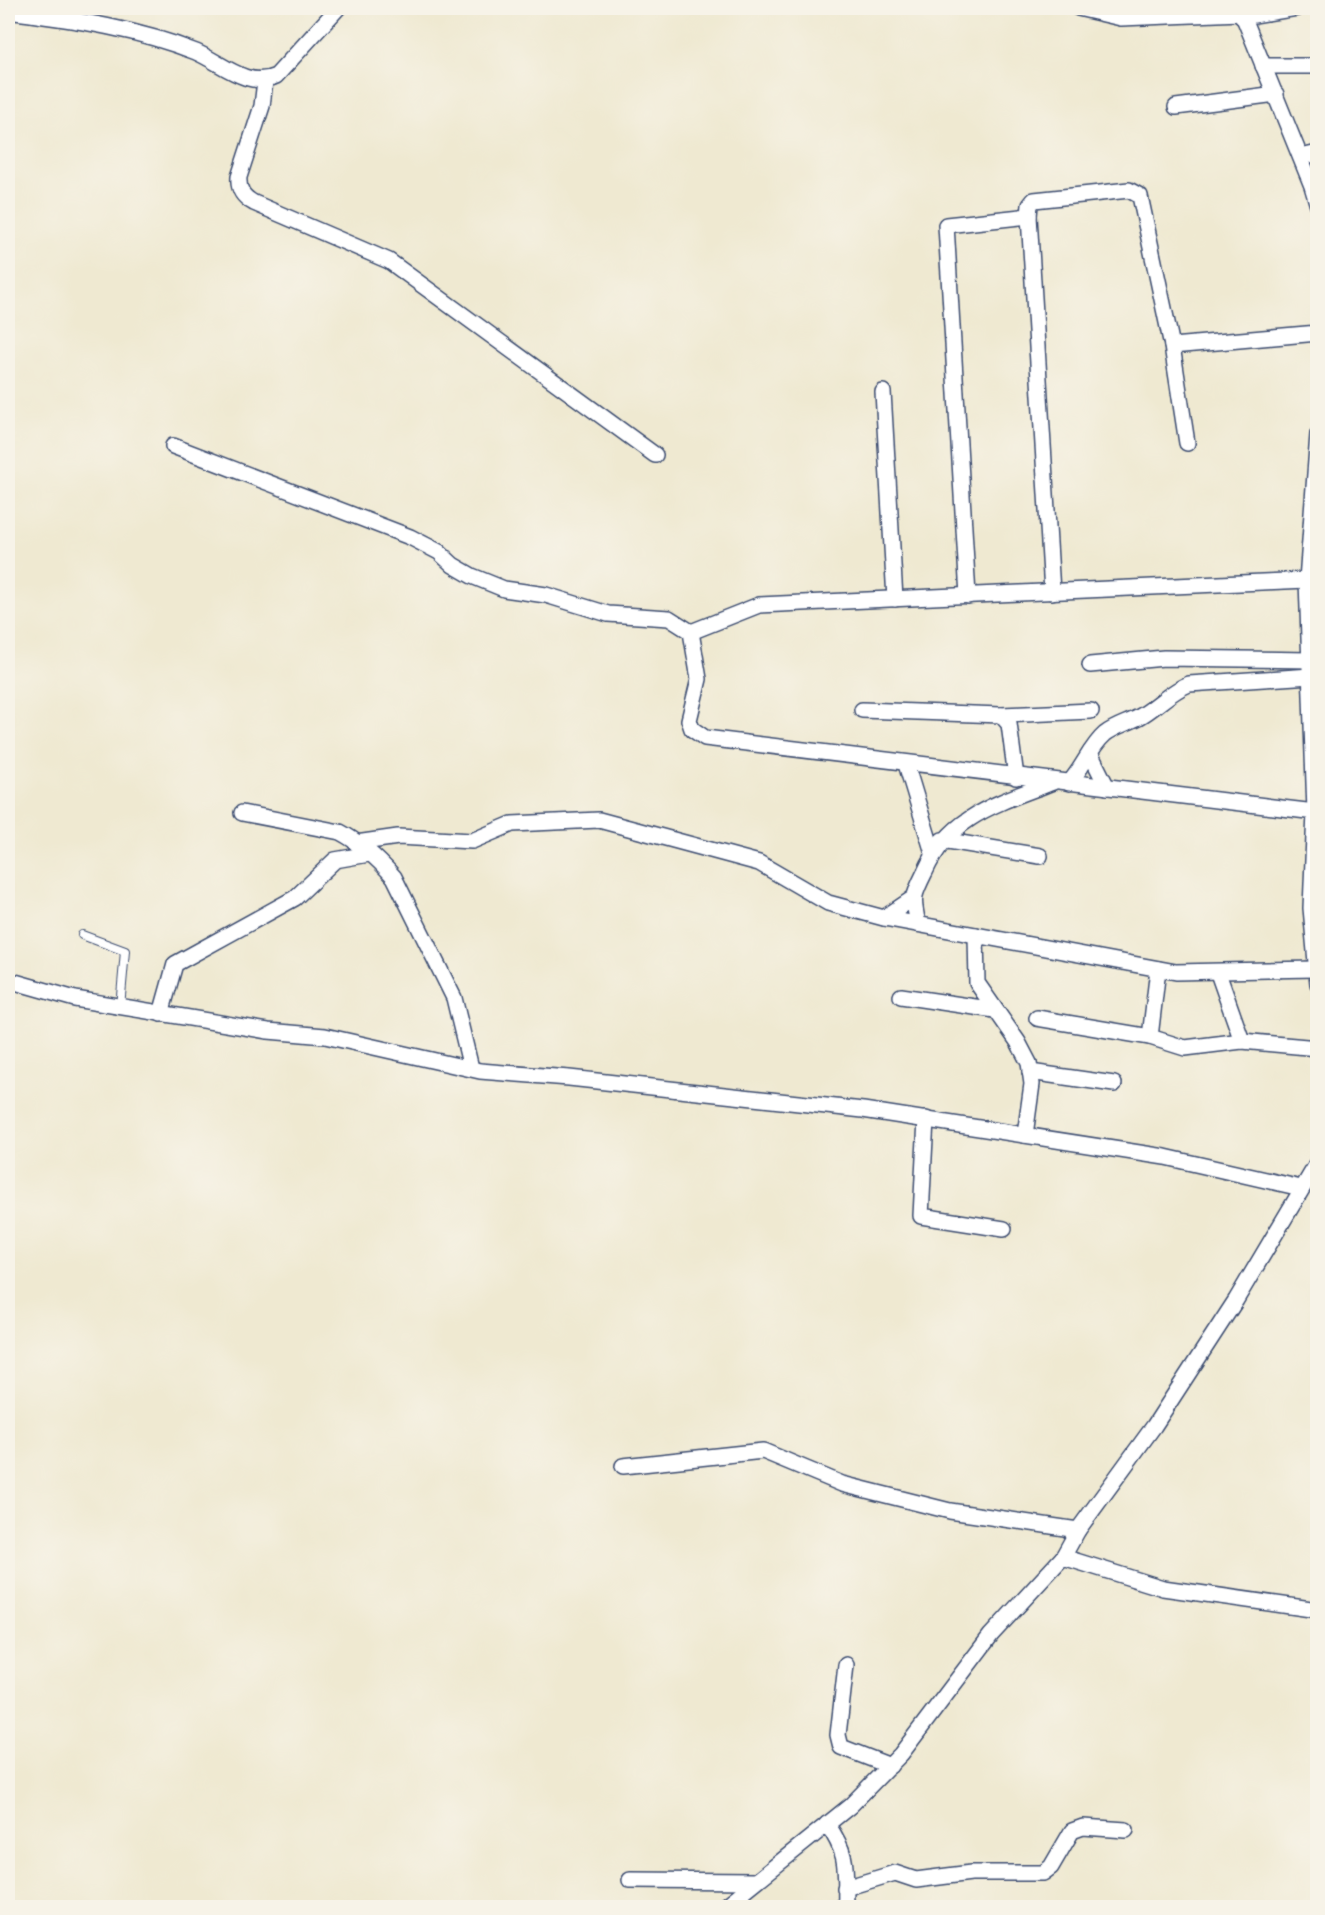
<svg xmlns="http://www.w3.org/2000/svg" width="1325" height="1915" font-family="'Shantell Sans',sans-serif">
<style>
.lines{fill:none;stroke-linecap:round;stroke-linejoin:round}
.lane-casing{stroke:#3b4b6f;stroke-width:10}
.street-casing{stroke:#3b4b6f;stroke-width:18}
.lane{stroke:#fff;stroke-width:8}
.street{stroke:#fff;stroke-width:15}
</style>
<rect width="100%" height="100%" fill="#f7f3e8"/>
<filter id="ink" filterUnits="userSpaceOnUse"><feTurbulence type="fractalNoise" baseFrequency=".0167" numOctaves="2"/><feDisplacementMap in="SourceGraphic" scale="12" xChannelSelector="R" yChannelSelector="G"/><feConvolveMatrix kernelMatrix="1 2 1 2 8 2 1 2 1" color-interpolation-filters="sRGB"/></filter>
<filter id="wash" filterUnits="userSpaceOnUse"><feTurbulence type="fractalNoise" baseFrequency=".008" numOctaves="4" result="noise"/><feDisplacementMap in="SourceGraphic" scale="24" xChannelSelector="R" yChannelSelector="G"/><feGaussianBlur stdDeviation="1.35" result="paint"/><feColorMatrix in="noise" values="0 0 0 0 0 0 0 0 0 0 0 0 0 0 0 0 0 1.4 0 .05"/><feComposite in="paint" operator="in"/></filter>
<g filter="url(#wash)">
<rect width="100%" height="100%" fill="#efe9d1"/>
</g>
<g filter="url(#ink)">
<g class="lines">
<defs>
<path id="lane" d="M 82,935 L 125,951 L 120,1007"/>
<g id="street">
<path d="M 1078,8 L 1121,18 L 1241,13"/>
<path d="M 1240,8 L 1312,186 L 1318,206"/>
<path d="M 8,14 L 15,12 C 77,20 138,29 196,52 C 222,63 247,89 276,76 L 338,8"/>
<path d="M 1242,17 L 1297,8"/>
<path d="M 1263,66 L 1318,66"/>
<path d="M 265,81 L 262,106 L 239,177 C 238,190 243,197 254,203 L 389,261 L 655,455"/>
<path d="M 1176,107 L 1276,94"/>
<path d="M 1301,157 L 1318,153"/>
<path d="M 1172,346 L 1318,333"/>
<path d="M 883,392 L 895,599"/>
<path d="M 1318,434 L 1307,580 L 1315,812 L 1311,908 L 1318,984"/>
<path d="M 173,446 L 410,537 L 439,552 L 453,565 L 472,576 L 504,589 L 546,595 L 608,614 L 669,618 L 691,632 L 699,679 L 689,720 L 692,729 L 705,738 L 1315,812"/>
<path d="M 1052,592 L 1029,216 L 1030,205 L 1034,200 L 1129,190 L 1140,196 L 1172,346 L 1187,443"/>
<path d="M 968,596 L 946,225 L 1029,216"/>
<path d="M 691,632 L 759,605 L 1307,580"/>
<path d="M 1090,665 L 1164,658 L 1309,660"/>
<path d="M 862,710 L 1001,715 L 1009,724 L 1016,777"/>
<path d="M 1001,715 L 1091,711"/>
<path d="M 1090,753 L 1107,787"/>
<path d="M 906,764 L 933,853"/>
<path d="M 1069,783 C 1083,768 1090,747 1105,734 C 1115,726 1128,723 1139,717 C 1157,707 1169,692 1189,684 L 1311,676"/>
<path d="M 242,813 L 340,832 C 359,842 379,860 394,877 L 454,998 L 471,1068"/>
<path d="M 942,840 L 1040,856"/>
<path d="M 356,843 L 398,837 L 472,841 L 512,824 L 599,820 L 759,863 L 828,903 L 884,918 L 1176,972 L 1315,969"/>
<path d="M 884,918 L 912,899"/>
<path d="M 918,924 C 912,897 913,896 925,872 C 950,815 999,803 1053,782"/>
<path d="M 976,935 L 977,983 L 1018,1042 L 1029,1063 L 1032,1084 L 1025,1135"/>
<path d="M 1218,973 L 1242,1041"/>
<path d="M 8,980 L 75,999 L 268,1031 L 325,1036 L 480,1071 L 569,1078 L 863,1110 L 1165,1157 L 1301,1188"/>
<path d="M 901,996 L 995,1010"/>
<path d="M 161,1014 L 175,964 L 295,898 L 335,860 L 369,854"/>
<path d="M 1037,1018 L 1150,1037 L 1185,1048 L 1242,1041 L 1318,1048"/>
<path d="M 1150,1037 L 1158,969"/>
<path d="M 1030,1072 L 1114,1084"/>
<path d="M 926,1119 L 921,1216 L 1004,1229"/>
<path d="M 623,1466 L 763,1451 L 842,1484 L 950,1511 L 1078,1530"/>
<path d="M 1063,1557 L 1163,1588 L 1318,1610"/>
<path d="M 846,1665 L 838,1735 L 841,1747 L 890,1766"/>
<path d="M 827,1824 C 850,1857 845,1869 846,1908"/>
<path d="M 630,1880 L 755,1881"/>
<path d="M 845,1888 L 895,1873 L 916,1880 L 971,1873 L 1043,1873 L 1051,1867 L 1072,1831 L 1083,1827 L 1126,1830"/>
<path d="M 723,1908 L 850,1806 L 901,1754 L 991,1635 L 1063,1557 L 1078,1530 L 1154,1426 L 1236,1300 L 1318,1162"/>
</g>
</defs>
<use href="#lane" class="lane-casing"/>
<use href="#street" class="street-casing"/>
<use href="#lane" class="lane"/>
<use href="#street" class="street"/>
</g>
</g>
<rect width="1325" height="1915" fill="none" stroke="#f7f3e8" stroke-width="30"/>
</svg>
